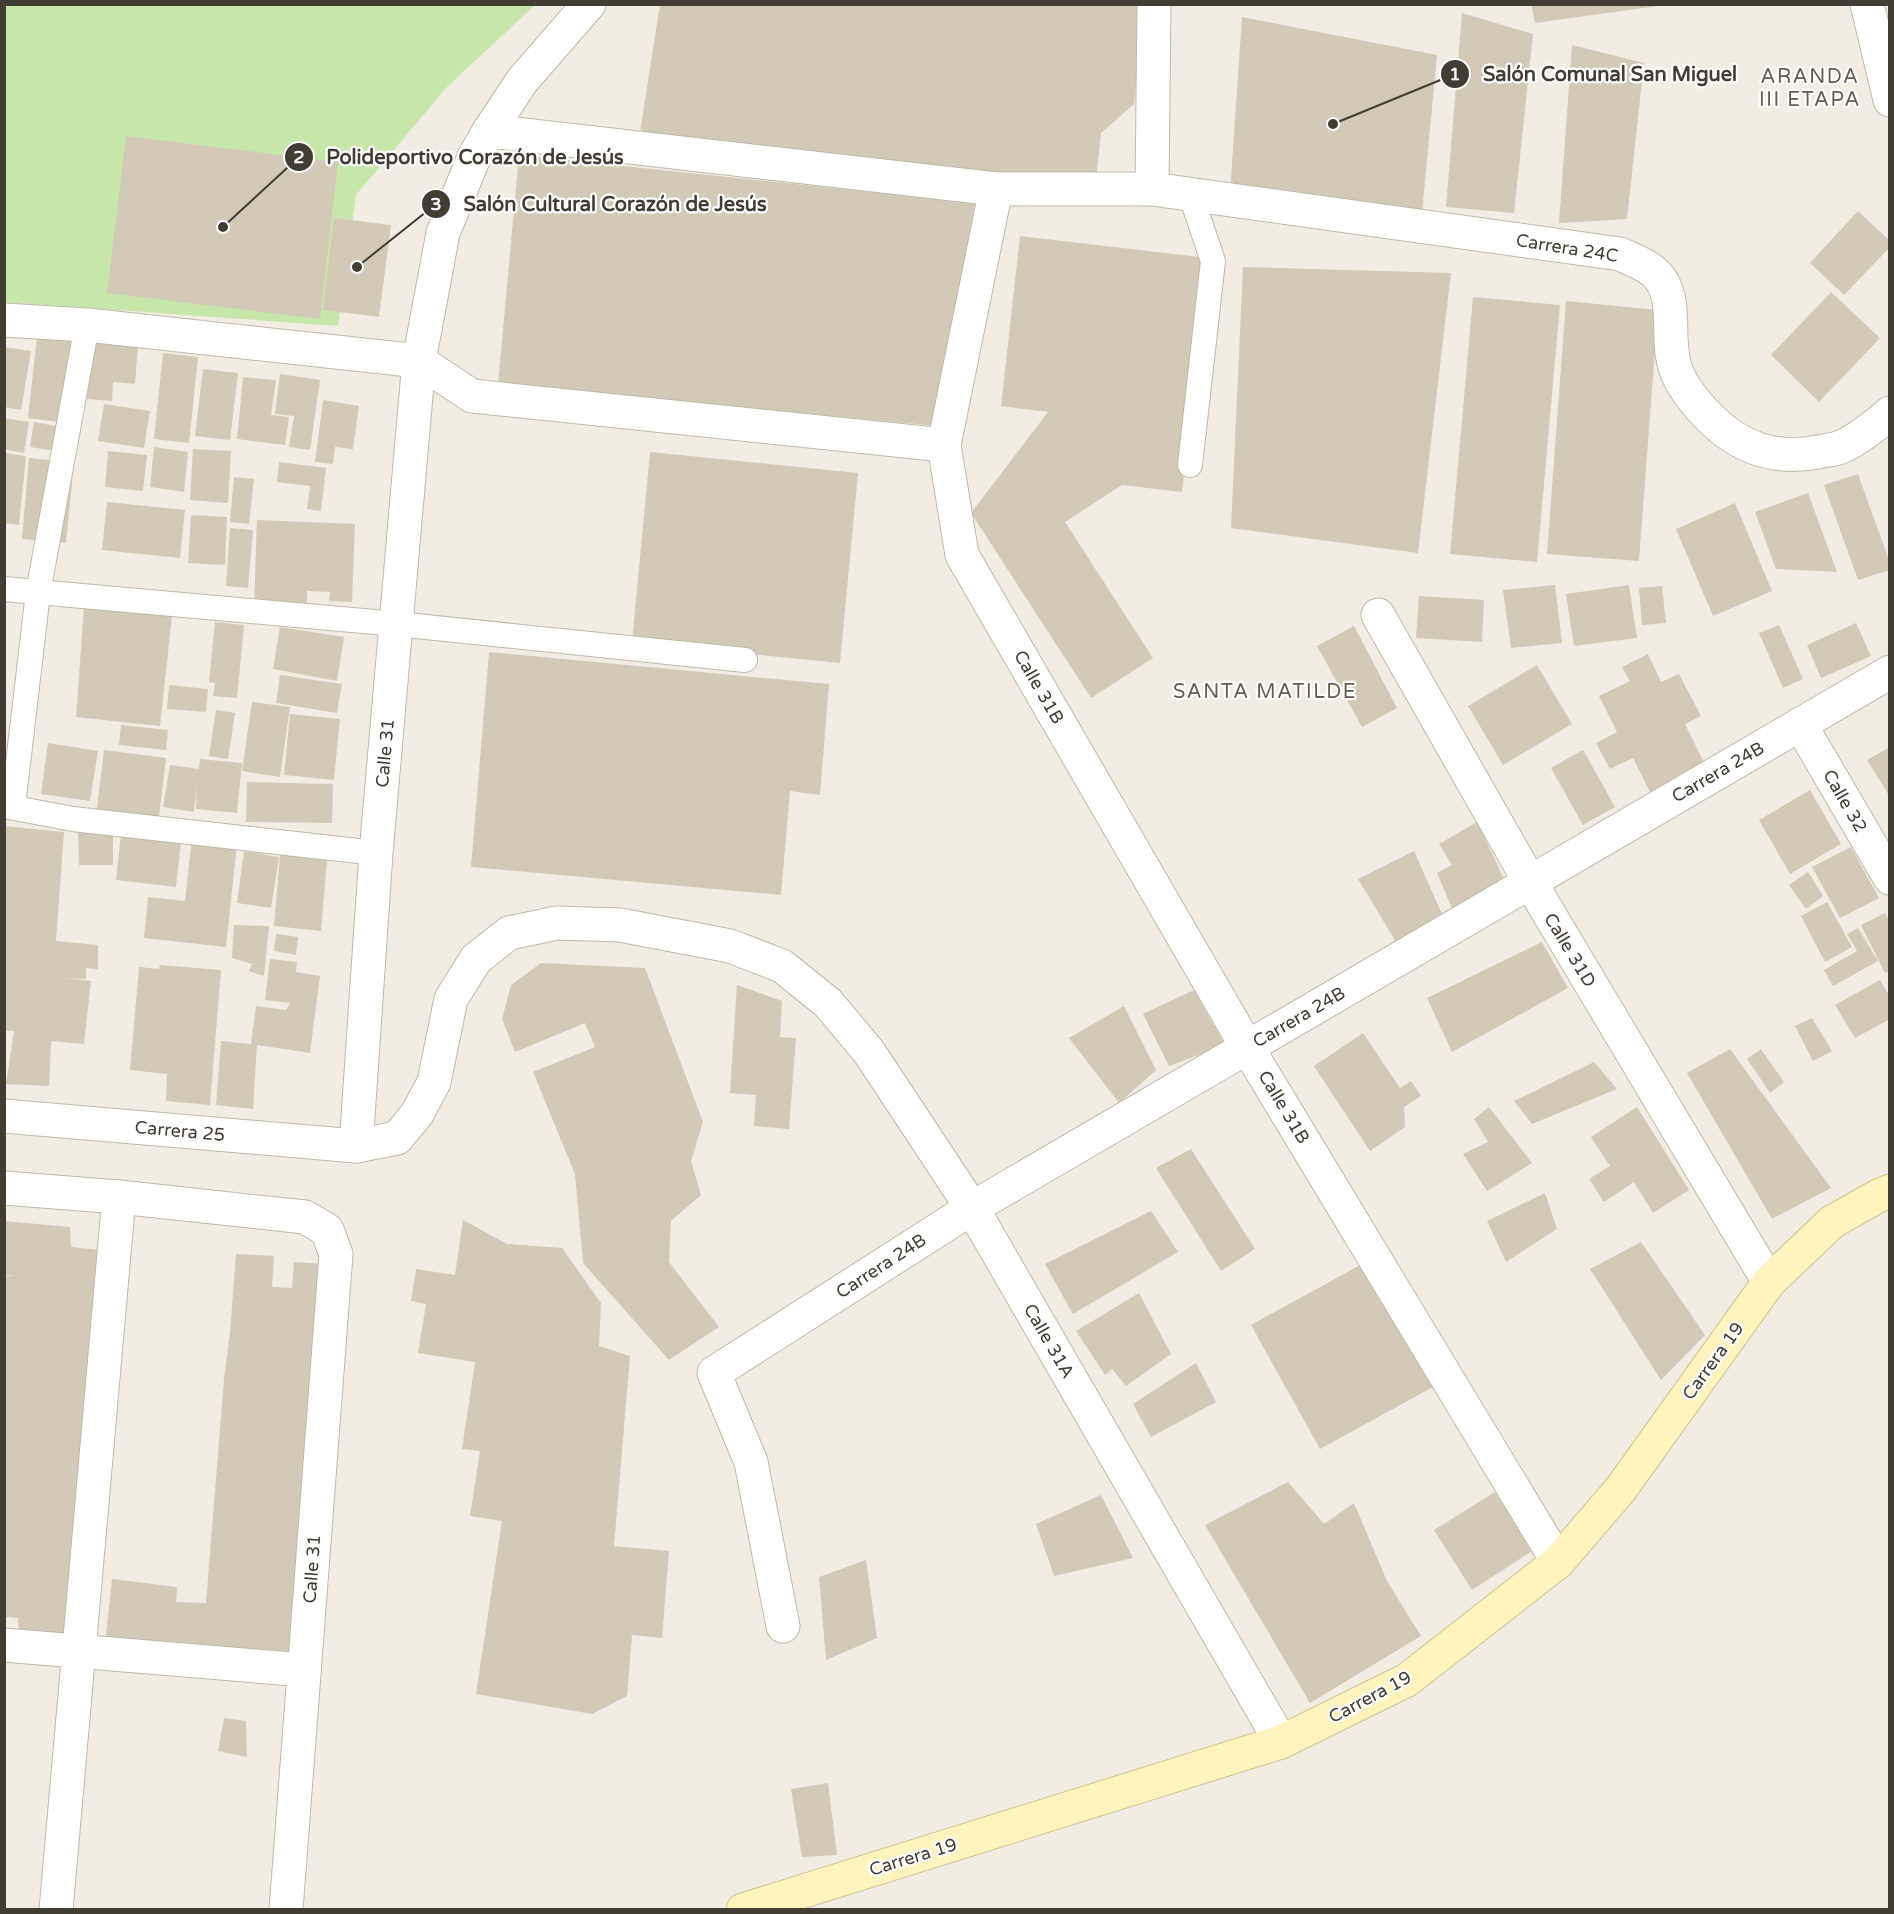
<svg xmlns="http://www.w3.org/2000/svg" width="1894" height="1914" font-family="'Varela Round',sans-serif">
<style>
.green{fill:#c7e6aa}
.building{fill:#d2cab7}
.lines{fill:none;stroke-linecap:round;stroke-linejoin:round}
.lane-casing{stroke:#bfb9a8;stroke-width:26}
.street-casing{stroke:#bfb9a8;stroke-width:35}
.secondary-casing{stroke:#d2c491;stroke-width:35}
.lane{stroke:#fff;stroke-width:24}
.street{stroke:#fff;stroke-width:33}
.secondary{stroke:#fff3be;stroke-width:33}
.labels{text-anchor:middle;stroke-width:4.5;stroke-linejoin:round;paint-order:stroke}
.street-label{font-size:18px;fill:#423d33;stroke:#fff}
.neighbourhood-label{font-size:20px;letter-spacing:1.5px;fill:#655c4a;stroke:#fff}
.leader{fill:none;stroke:#423d33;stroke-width:2}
.callout-dot{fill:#423d33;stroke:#fff;stroke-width:2}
.mark-label{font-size:18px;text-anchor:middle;font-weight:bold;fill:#fff}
.callout-label{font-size:20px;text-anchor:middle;font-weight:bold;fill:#423d33;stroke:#fff;stroke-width:4.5;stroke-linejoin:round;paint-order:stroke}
</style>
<rect width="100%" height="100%" fill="#f1ede2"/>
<path class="green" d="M 4,5 L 535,5 L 445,89 L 356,195 L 338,326 L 5,302 Z"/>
<g class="building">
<path d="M 660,4 L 1144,4 L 1134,104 L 1101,133 L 1095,189 L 639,139 Z"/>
<path d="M 1531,4 L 1658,4 L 1658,6 L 1535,23 Z"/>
<path d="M 1462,13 L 1533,34 L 1514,213 L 1446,207 Z"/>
<path d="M 1242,17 L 1437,55 L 1422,213 L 1230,193 Z"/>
<path d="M 1572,45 L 1644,63 L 1627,219 L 1559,223 Z"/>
<path d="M 126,136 L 338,162 L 320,319 L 107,293 Z"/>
<path d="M 519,155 L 975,203 L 938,426 L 498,384 Z"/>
<path d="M 1858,211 L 1890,241 L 1890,247 L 1844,295 L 1810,263 Z"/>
<path d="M 334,218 L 391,225 L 379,317 L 323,310 Z"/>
<path d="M 1020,236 L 1208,258 L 1182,492 L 1122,485 L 1065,522 L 1153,658 L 1091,698 L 971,513 L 1048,412 L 1001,406 Z"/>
<path d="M 1243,267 L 1451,273 L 1418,553 L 1231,528 Z"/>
<path d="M 1831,292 L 1880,338 L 1819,402 L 1771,355 Z"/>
<path d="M 1473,297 L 1560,305 L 1537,562 L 1450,554 Z"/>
<path d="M 1566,301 L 1658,310 L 1639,561 L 1547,554 Z"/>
<path d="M 37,337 L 84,342 L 75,424 L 28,418 Z"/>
<path d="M 91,342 L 138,346 L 135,384 L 113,382 L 112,401 L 87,399 Z"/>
<path d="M 4,347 L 31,351 L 21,410 L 4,407 Z"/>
<path d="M 163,353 L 198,357 L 189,443 L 154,439 Z"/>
<path d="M 203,369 L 238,373 L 230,440 L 195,436 Z"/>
<path d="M 280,374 L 320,380 L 310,450 L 289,447 L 294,416 L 275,414 Z"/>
<path d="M 243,377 L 276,380 L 271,415 L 289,417 L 285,445 L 237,439 Z"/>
<path d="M 323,400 L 359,406 L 353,449 L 335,447 L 333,464 L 315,462 Z"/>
<path d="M 104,404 L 150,411 L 144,448 L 98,441 Z"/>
<path d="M 4,418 L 29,422 L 24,453 L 4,449 Z"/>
<path d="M 34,422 L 71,429 L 67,453 L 30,447 Z"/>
<path d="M 154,447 L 188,452 L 184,492 L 150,487 Z"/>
<path d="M 193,449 L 231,451 L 228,503 L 190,500 Z"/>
<path d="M 108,451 L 147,455 L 143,491 L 105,487 Z"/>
<path d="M 650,452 L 858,473 L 840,663 L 632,642 Z"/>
<path d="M 4,453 L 26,456 L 19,525 L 4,523 Z"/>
<path d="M 29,458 L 74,463 L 66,543 L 22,539 Z"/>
<path d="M 279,462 L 326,468 L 321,511 L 307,509 L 310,486 L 277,482 Z"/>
<path d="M 1858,474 L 1890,563 L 1890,570 L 1858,580 L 1824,485 Z"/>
<path d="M 234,477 L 254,479 L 249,524 L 230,522 Z"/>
<path d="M 1808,493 L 1837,572 L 1776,569 L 1755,512 Z"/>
<path d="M 107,502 L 185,510 L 180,558 L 102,550 Z"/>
<path d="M 1735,503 L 1772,591 L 1713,616 L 1676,529 Z"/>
<path d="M 191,515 L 227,517 L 225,565 L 188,563 Z"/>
<path d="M 257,520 L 355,524 L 352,602 L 329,601 L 330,592 L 307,591 L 307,609 L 254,607 Z"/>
<path d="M 230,528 L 253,530 L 248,588 L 226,586 Z"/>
<path d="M 1555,585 L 1562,643 L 1511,648 L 1503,590 Z"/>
<path d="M 1629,585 L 1637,638 L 1574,646 L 1566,594 Z"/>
<path d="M 1662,586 L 1666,623 L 1642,625 L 1639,588 Z"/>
<path d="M 1419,596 L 1484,600 L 1482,642 L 1416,638 Z"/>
<path d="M 84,606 L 172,616 L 160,726 L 76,717 Z"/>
<path d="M 215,622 L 244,625 L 237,698 L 213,696 L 215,683 L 209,682 Z"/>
<path d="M 1856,623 L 1871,656 L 1821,678 L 1807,645 Z"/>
<path d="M 1779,625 L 1803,679 L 1783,688 L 1759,633 Z"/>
<path d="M 1354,626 L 1397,708 L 1362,727 L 1317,646 Z"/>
<path d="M 280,627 L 344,637 L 337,681 L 273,669 Z"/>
<path d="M 489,652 L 829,684 L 820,795 L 790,791 L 781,895 L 471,867 Z"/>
<path d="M 1648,654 L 1661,682 L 1679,674 L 1701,716 L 1685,724 L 1707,769 L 1652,796 L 1633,758 L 1610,769 L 1596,743 L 1617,732 L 1599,696 L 1630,681 L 1622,667 Z"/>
<path d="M 1537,665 L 1572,724 L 1503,765 L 1468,706 Z"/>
<path d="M 280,675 L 342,684 L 337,713 L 276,703 Z"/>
<path d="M 169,685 L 208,689 L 206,712 L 167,709 Z"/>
<path d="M 252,702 L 290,707 L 280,777 L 242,771 Z"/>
<path d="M 216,710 L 235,713 L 228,759 L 209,756 Z"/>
<path d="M 290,714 L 340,719 L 334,780 L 284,775 Z"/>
<path d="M 121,725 L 168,730 L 166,750 L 119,745 Z"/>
<path d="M 48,743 L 98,751 L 90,801 L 41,794 Z"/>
<path d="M 1890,747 L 1890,797 L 1867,760 Z"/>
<path d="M 104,750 L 166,758 L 158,824 L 96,816 Z"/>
<path d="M 1583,750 L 1615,807 L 1583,825 L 1551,768 Z"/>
<path d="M 200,759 L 242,763 L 237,813 L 196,809 L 197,784 L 194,812 L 163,807 L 170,765 L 199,769 Z"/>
<path d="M 247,782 L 333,784 L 332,823 L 246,822 Z"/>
<path d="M 1810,790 L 1841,844 L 1790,874 L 1759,820 Z"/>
<path d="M 1477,822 L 1505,881 L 1454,913 L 1437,873 L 1452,865 L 1439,844 Z"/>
<path d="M 4,826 L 64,832 L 56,941 L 98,945 L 98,969 L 86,968 L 86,979 L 66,978 L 91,981 L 84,1044 L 51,1041 L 52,1026 L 49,1086 L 6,1084 L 14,1031 L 4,1031 Z"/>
<path d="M 78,829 L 113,829 L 113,865 L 79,865 Z"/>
<path d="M 121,834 L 181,841 L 176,887 L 116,880 Z"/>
<path d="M 192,838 L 237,843 L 226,947 L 144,938 L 148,897 L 185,901 Z"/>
<path d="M 1851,847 L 1879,898 L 1840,918 L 1812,867 Z"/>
<path d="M 244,851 L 279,857 L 271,908 L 237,903 Z"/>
<path d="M 1414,851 L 1445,921 L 1396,942 L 1358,879 Z"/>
<path d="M 280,855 L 327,860 L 321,931 L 274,926 Z"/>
<path d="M 1808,872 L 1823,896 L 1806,909 L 1789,885 Z"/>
<path d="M 1827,902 L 1852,947 L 1825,962 L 1801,916 Z"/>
<path d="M 1885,913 L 1890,922 L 1890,971 L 1885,973 L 1861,925 Z"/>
<path d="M 234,925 L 269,926 L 264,976 L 249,971 L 252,964 L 232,958 Z"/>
<path d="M 1858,928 L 1878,961 L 1833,986 L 1824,970 L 1857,951 L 1847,934 Z"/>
<path d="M 276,934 L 298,937 L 296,955 L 274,951 Z"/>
<path d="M 1542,942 L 1568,988 L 1452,1052 L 1427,998 Z"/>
<path d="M 270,959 L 297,962 L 296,972 L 320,976 L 310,1053 L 257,1045 L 253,1109 L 216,1105 L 221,1041 L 251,1044 L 256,1006 L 286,1010 L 290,1003 L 265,1000 Z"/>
<path d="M 541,963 L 645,968 L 703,1122 L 691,1161 L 701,1195 L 671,1221 L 669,1262 L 719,1327 L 669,1360 L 583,1263 L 575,1174 L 533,1072 L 595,1047 L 585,1023 L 515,1052 L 502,1019 L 511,985 Z"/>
<path d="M 160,965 L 221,970 L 210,1105 L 166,1101 L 167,1074 L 130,1070 L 139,967 L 159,969 Z"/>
<path d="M 1880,980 L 1890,997 L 1890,1019 L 1855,1038 L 1835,1005 Z"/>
<path d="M 737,985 L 782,1001 L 780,1037 L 796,1038 L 789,1129 L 754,1126 L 756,1095 L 730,1093 Z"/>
<path d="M 1194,990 L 1225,1045 L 1169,1066 L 1143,1014 Z"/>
<path d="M 1124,1006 L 1156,1070 L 1119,1103 L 1069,1038 Z"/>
<path d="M 1812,1018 L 1832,1051 L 1813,1061 L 1795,1026 Z"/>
<path d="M 1363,1033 L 1400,1088 L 1411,1081 L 1421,1096 L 1404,1107 L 1405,1127 L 1370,1151 L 1314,1066 Z"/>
<path d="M 1730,1049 L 1831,1188 L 1772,1219 L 1687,1073 Z"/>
<path d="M 1761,1049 L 1784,1082 L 1770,1093 L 1747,1059 Z"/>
<path d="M 1594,1062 L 1617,1089 L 1532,1124 L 1514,1101 Z"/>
<path d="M 1489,1107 L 1532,1163 L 1487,1191 L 1463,1154 L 1488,1142 L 1474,1119 Z"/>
<path d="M 1637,1107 L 1689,1190 L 1653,1213 L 1634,1182 L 1604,1202 L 1589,1179 L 1610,1166 L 1591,1137 Z"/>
<path d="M 1191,1149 L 1255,1249 L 1221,1271 L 1156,1168 Z"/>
<path d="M 1545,1193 L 1557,1229 L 1506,1262 L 1487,1221 Z"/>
<path d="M 1151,1211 L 1178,1252 L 1073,1314 L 1045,1264 Z"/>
<path d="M 463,1220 L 507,1244 L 562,1248 L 601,1303 L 599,1346 L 630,1356 L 614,1546 L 669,1551 L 662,1638 L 632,1635 L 627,1696 L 592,1714 L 476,1694 L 502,1521 L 470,1516 L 480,1451 L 462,1449 L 475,1362 L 418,1353 L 426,1304 L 411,1301 L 416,1269 L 455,1275 Z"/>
<path d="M 4,1221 L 70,1227 L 71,1247 L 110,1251 L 79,1639 L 19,1637 L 18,1618 L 5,1617 L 5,1276 L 15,1276 L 4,1275 Z"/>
<path d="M 1641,1242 L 1705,1335 L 1661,1380 L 1590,1269 Z"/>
<path d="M 236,1254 L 274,1256 L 272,1287 L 292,1288 L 294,1262 L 324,1264 L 303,1660 L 105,1645 L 112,1579 L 177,1587 L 176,1602 L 206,1603 L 224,1379 L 230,1332 Z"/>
<path d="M 1364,1263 L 1433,1387 L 1320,1449 L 1251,1325 Z"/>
<path d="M 1139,1293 L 1171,1354 L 1126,1386 L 1112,1369 L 1105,1375 L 1076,1331 Z"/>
<path d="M 1196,1363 L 1216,1402 L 1151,1437 L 1133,1404 Z"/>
<path d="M 1288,1482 L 1324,1524 L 1354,1503 L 1387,1581 L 1421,1636 L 1310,1703 L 1205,1525 Z"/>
<path d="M 1495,1492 L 1532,1551 L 1472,1590 L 1434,1530 Z"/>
<path d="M 1101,1495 L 1133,1558 L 1054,1576 L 1036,1524 Z"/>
<path d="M 866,1560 L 877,1638 L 826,1660 L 819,1577 Z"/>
<path d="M 224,1718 L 246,1721 L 247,1757 L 218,1751 Z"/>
<path d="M 828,1783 L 837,1855 L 802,1857 L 791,1789 Z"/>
</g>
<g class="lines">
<defs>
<g id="lane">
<path d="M 1190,465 L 1213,261 L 1190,193"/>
<path d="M 4,589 L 397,624 L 745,660"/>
<path d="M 4,806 L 73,819 L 376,853"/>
<path d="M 13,806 L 38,593 L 87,325"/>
</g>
<g id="street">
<path d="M 1867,4 L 1890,100"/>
<path d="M 489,131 L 996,189 L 1152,189 L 1620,254 C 1637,262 1655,267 1664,285 C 1676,310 1666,343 1676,370 C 1683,389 1696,404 1710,418 C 1741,449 1776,460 1818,452 C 1825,450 1834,450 1841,447 C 1859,439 1875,426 1890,413"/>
<path d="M 996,189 L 944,445 L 962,555 L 1247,1047 L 1558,1562"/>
<path d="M 1152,189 L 1154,4"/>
<path d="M 4,320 L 87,325 L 419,361 L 472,396 L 944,445"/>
<path d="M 1378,615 L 1530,882 L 1769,1282"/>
<path d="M 1800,724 L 1890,878"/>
<path d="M 4,1116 L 356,1146 L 397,1138 L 417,1114 L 434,1082 L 451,999 L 476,959 L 509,933 L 557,923 L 620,925 L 730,946 L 782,966 L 828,1003 L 869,1052 L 972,1208 L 1281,1742"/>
<path d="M 356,1146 L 376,853 L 419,361 L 443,233 L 475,155 L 489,131 L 522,81 L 589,4"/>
<path d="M 4,1188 L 119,1197 L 305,1217 L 327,1230 L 336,1254 L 286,1910"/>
<path d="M 783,1626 L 751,1462 L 714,1373 L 972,1208 L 1890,672"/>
<path d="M 4,1645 L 304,1670"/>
<path d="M 56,1910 L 119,1197"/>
</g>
<path id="secondary" d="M 743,1910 L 1281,1742 L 1407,1680 L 1558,1562 L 1620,1490 L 1769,1282 L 1832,1222 L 1878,1196 L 1890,1191"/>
</defs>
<use href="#lane" class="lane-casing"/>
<use href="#street" class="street-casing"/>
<use href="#secondary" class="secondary-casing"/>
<use href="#lane" class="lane"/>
<use href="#street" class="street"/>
<use href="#secondary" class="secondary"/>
</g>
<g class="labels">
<g class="street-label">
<text transform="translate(1567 248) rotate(9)" y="6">Carrera 24C</text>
<text transform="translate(1039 687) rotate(60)" y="6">Calle 31B</text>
<text transform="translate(385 753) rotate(-85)" y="6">Calle 31</text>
<text transform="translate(1718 772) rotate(-30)" y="6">Carrera 24B</text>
<text transform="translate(1845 801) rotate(60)" y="6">Calle 32</text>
<text transform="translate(1570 950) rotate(59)" y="6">Calle 31D</text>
<text transform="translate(1299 1017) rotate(-30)" y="6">Carrera 24B</text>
<text transform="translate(1284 1107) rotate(59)" y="6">Calle 31B</text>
<text transform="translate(180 1131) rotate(5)" y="6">Carrera 25</text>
<text transform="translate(881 1266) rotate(-33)" y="6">Carrera 24B</text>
<text transform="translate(1049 1341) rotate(60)" y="6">Calle 31A</text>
<text transform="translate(1713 1361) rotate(-54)" y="6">Carrera 19</text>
<text transform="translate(312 1569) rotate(-86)" y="6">Calle 31</text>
<text transform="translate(1370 1697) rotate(-28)" y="6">Carrera 19</text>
<text transform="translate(913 1857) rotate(-17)" y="6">Carrera 19</text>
</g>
<g class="neighbourhood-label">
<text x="1810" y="83">ARANDA<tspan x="1810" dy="23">III ETAPA</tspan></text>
<text x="1265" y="698">SANTA MATILDE</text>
</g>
</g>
<path class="leader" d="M1333 124L1455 74M223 227L299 157M357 267L436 204"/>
<g class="callout-dot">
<circle cx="1333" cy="124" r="6"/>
<circle cx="223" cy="227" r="6"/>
<circle cx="357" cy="267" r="6"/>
<circle cx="1455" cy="74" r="15"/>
<circle cx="299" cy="157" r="15"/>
<circle cx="436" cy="204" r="15"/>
</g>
<g class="mark-label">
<text x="1455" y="80">1</text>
<text x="299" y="163">2</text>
<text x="436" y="210">3</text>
</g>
<g class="callout-label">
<text x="1610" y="81">Salón Comunal San Miguel</text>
<text x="475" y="164">Polideportivo Corazón de Jesús</text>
<text x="615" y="211">Salón Cultural Corazón de Jesús</text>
</g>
<rect width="1894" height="1914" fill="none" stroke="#423d33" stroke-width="12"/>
</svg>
